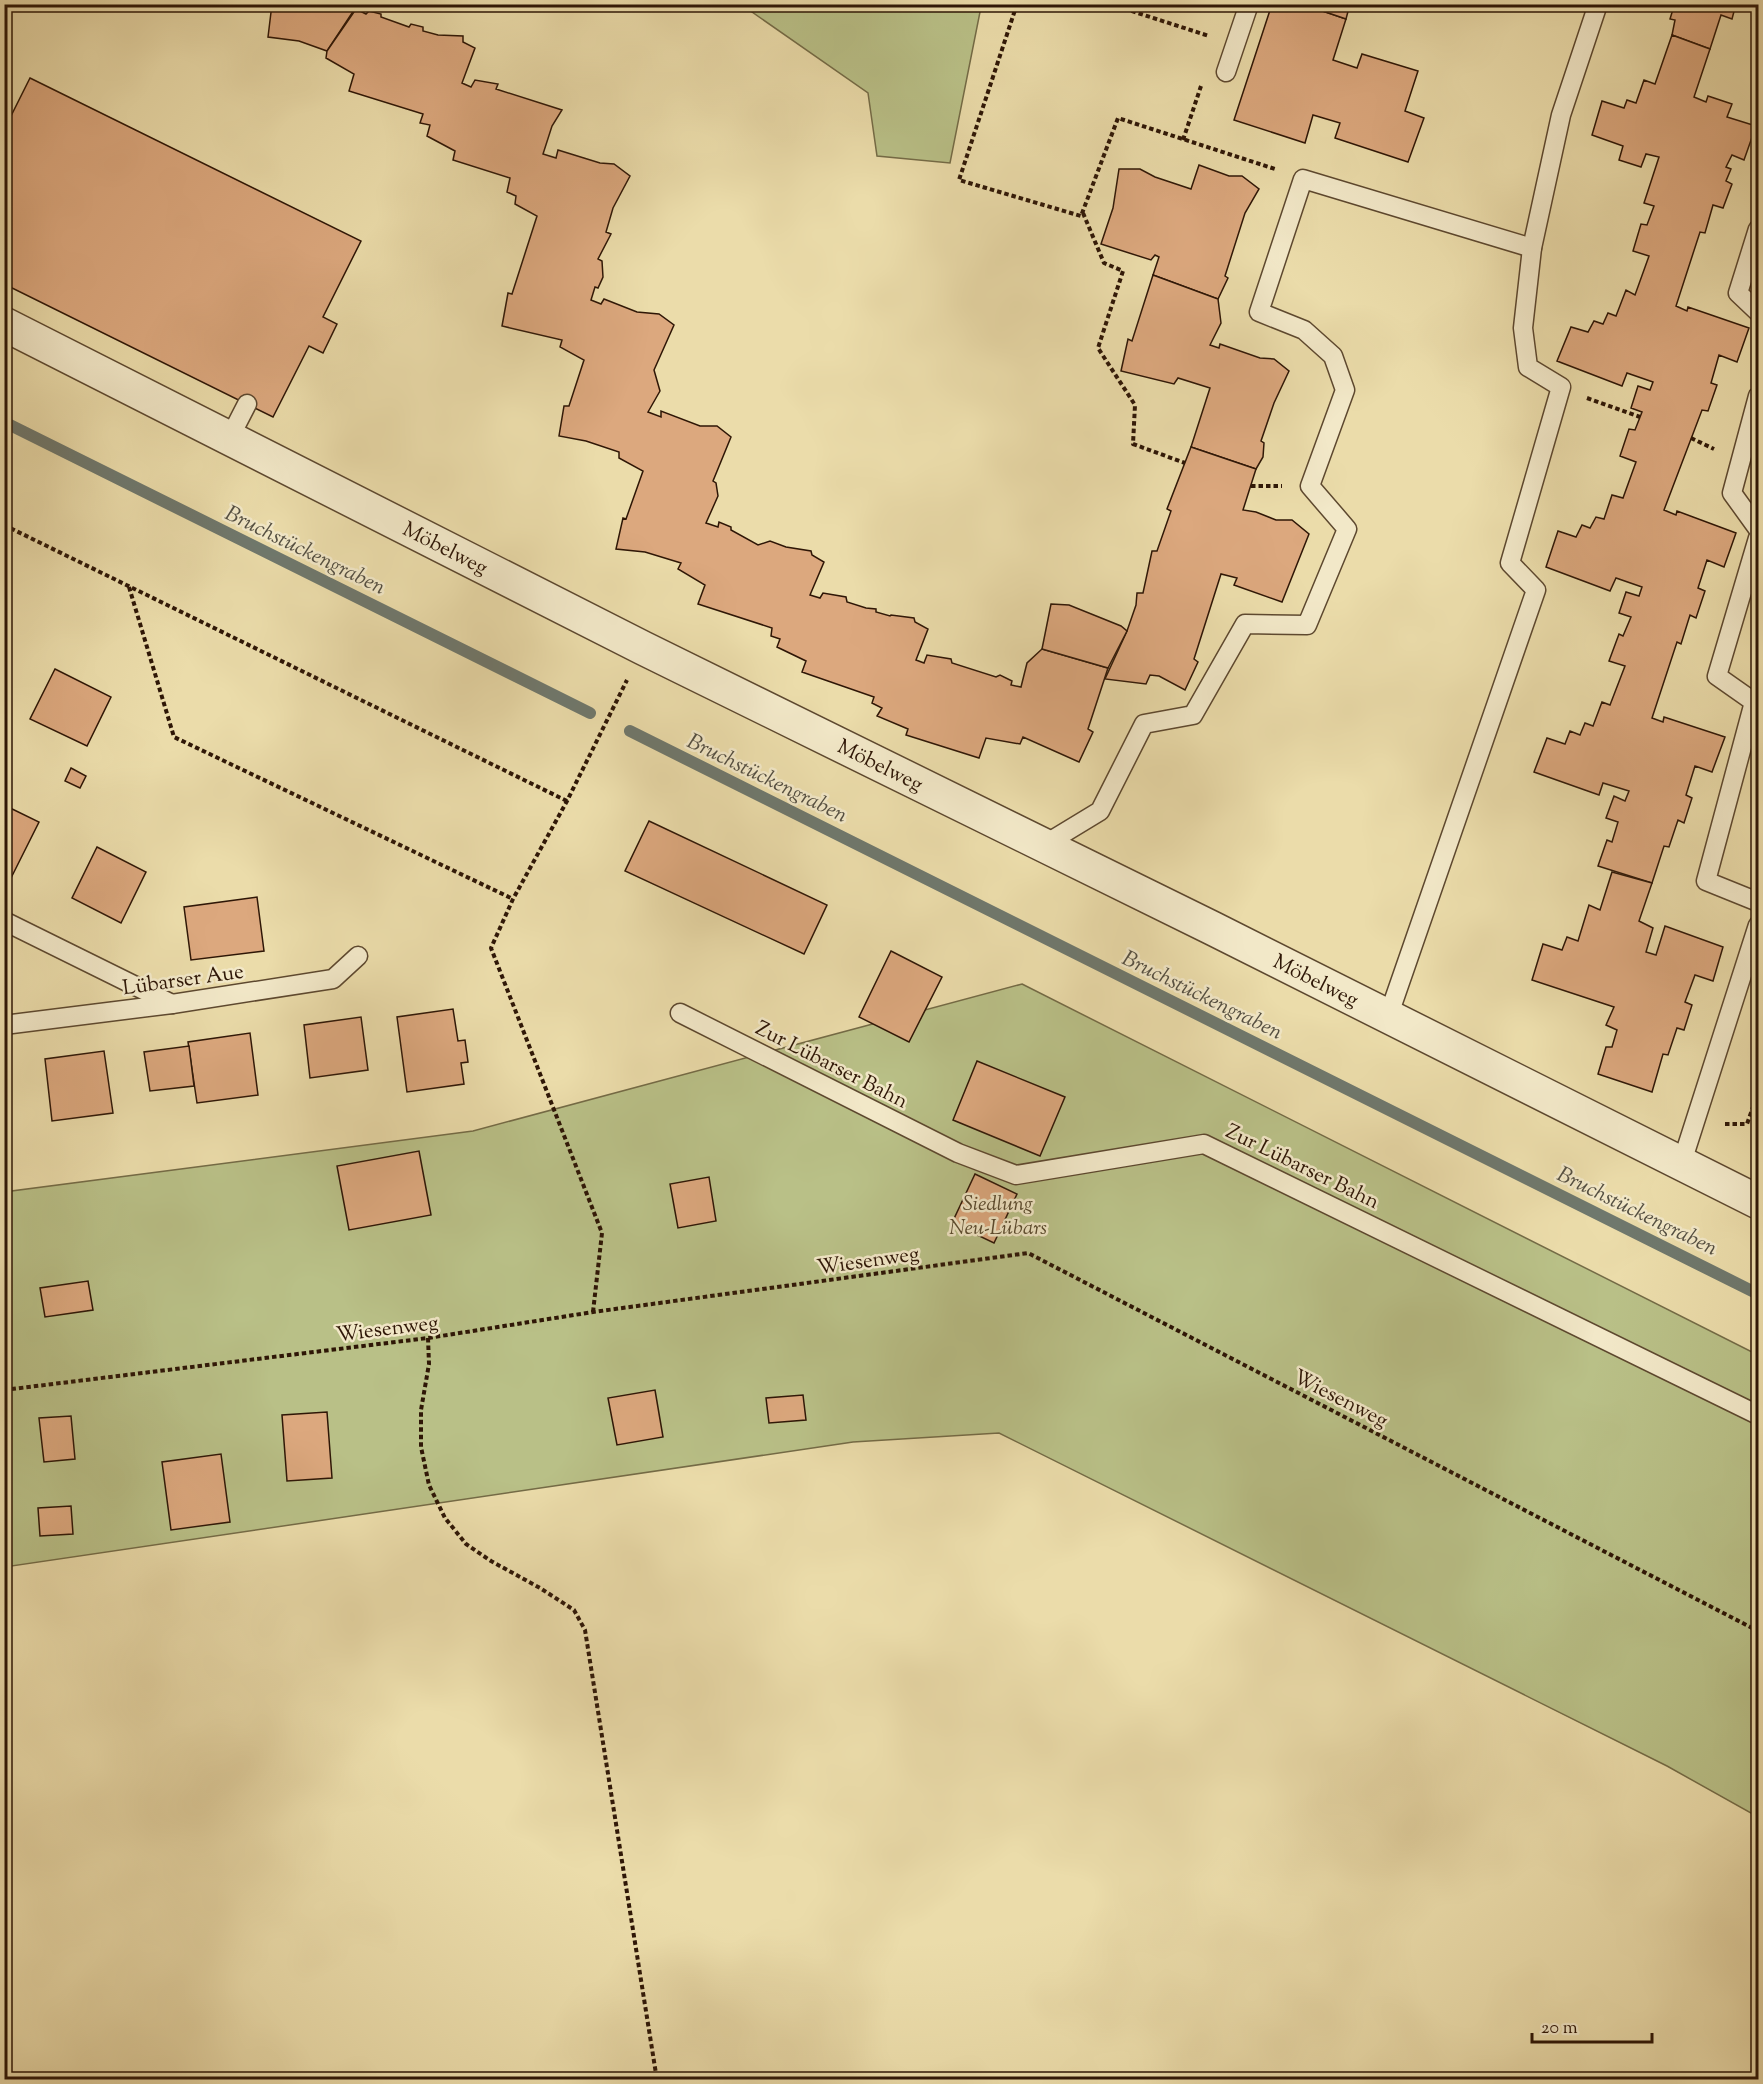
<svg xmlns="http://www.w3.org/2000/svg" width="1763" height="2084" font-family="'Sorts Mill Goudy',serif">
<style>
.green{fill:#b9c087;stroke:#746b46;stroke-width:1.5}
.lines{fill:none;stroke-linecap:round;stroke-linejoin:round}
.stream{stroke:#6f786d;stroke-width:12}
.building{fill:#dca87e;stroke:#2e1606;stroke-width:1.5}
.service-casing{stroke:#5d482f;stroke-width:21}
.minor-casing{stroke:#5d482f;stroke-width:36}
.path{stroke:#2e1606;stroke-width:4;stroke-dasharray:4.5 3;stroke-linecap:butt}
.service{stroke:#f2e8c8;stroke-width:18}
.minor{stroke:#f2e8c8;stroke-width:33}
.labels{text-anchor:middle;stroke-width:5;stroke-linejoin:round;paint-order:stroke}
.street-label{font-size:21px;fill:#2e1606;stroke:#f2e8c8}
.park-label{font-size:21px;font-style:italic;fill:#58492d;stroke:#f2e8c8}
.water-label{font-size:22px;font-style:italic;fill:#544f42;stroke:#f2e8c8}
</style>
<rect width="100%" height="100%" fill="#ebdcaa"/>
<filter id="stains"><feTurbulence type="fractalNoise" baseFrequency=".00333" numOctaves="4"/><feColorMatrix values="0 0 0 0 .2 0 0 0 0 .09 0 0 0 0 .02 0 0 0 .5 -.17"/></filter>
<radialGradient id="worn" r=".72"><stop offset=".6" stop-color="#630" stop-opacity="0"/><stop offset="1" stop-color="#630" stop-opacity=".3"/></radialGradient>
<g class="green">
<path d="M 974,4 L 981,7 L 950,163 L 877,156 L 868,93 L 742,5 Z"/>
<path d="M 1022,984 L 1758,1355 L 1758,1817 L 1667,1766 L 999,1433 L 853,1442 L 5,1567 L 4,1192 L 473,1131 Z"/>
</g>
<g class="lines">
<g class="stream">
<path d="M 4,422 L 590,713"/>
<path d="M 630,731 L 1758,1294"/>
</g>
</g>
<g class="building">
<path d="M 272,4 L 278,5 L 358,4 L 327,51 L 299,41 L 268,37 Z"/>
<path d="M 1272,4 L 1302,4 L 1346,19 L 1333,60 L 1357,68 L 1362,54 L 1418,71 L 1405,111 L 1424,118 L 1408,162 L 1335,138 L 1340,123 L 1313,115 L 1305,143 L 1234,120 Z"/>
<path d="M 1302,4 L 1350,4 L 1346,19 Z"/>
<path d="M 1670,4 L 1736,4 L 1732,19 L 1721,15 L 1710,49 L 1672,35 L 1675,20 L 1670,19 L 1674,6 Z"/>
<path d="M 356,9 L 366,14 L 369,11 L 381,14 L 381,17 L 409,27 L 411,24 L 423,27 L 423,31 L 438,35 L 463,36 L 463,42 L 475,48 L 462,83 L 471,87 L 475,80 L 498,84 L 496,89 L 562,110 L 552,126 L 543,154 L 556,158 L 558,150 L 600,163 L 614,164 L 630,176 L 613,208 L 606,232 L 611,234 L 598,259 L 602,261 L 603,277 L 598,288 L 595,287 L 591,300 L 601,304 L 604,299 L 637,312 L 659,314 L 674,325 L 654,370 L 660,391 L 648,412 L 661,417 L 661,411 L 700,426 L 717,426 L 731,437 L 713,481 L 716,483 L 718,496 L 706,523 L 718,527 L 719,522 L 731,527 L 731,530 L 758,545 L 770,541 L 786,547 L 811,551 L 812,555 L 824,562 L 810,595 L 820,598 L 823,593 L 846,597 L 847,602 L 866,608 L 876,609 L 876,612 L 890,616 L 891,615 L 914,618 L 915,622 L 928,629 L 916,660 L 924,663 L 927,655 L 951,659 L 952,663 L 996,677 L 1000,675 L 1012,681 L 1011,685 L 1021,687 L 1027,663 L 1042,649 L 1108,668 L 1088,729 L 1093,732 L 1079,762 L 1023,737 L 1020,744 L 986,738 L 979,758 L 906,735 L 908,729 L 877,716 L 882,708 L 872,703 L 874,697 L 802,672 L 806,661 L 777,647 L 780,639 L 771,636 L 772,628 L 698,604 L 705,585 L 678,569 L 681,563 L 645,552 L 616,549 L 623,518 L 626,519 L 643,471 L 619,458 L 619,452 L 586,441 L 559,436 L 564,406 L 569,406 L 584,360 L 560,347 L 562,340 L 502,326 L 508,293 L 512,294 L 537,216 L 515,204 L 516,196 L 507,192 L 510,178 L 453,160 L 455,151 L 427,136 L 430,125 L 420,123 L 423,114 L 349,91 L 354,74 L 326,58 L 327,51 Z"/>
<path d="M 1672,35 L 1710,49 L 1694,97 L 1706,102 L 1708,96 L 1732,104 L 1727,117 L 1756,126 L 1744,160 L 1732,155 L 1726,167 L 1731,169 L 1726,181 L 1732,184 L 1723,208 L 1713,205 L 1705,233 L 1700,232 L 1676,306 L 1687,311 L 1688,307 L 1749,328 L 1737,362 L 1719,355 L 1711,383 L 1717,385 L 1708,411 L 1702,410 L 1664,510 L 1676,515 L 1677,511 L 1736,533 L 1724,567 L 1707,560 L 1698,588 L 1705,591 L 1696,618 L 1690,615 L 1681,644 L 1677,642 L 1652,718 L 1663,722 L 1664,717 L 1725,737 L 1712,772 L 1695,766 L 1686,795 L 1692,798 L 1684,823 L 1678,820 L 1669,847 L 1664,846 L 1652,883 L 1598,866 L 1607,840 L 1612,842 L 1618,822 L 1606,818 L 1614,796 L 1625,801 L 1629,791 L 1603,783 L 1599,795 L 1534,772 L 1547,738 L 1565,744 L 1570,731 L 1580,735 L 1585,723 L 1593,726 L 1602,702 L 1610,705 L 1625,666 L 1609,661 L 1619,634 L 1623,636 L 1631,617 L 1619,613 L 1626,592 L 1639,596 L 1642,587 L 1616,578 L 1610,591 L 1546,567 L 1558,531 L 1576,537 L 1582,525 L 1590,528 L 1596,517 L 1604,519 L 1612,495 L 1623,498 L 1636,462 L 1620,456 L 1629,429 L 1635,430 L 1642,412 L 1631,408 L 1638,386 L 1650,390 L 1653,382 L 1627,373 L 1622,386 L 1557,361 L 1571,327 L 1588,332 L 1594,321 L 1603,324 L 1608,313 L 1616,316 L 1626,290 L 1635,295 L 1649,256 L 1633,251 L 1641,224 L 1647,225 L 1654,206 L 1644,203 L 1659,157 L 1646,154 L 1641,167 L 1619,160 L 1623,146 L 1592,135 L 1602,101 L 1624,108 L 1627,100 L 1636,103 L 1644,80 L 1655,84 Z"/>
<path d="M 30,78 L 361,241 L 323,317 L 337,324 L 323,353 L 309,346 L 273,417 L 4,284 L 4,130 Z"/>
<path d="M 1199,165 L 1229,176 L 1242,176 L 1259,189 L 1245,213 L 1225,276 L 1228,278 L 1218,299 L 1153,275 L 1159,257 L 1155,255 L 1151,260 L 1101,244 L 1113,208 L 1119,169 L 1140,169 L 1155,177 L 1191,189 Z"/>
<path d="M 1153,275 L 1218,299 L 1221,323 L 1210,345 L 1219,348 L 1220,344 L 1260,358 L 1274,359 L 1289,371 L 1274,403 L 1261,441 L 1264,443 L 1263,457 L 1256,469 L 1191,447 L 1210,388 L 1178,378 L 1174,384 L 1121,371 L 1128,339 L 1132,341 Z"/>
<path d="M 1191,447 L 1256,469 L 1243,510 L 1256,512 L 1276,520 L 1292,520 L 1309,534 L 1282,602 L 1234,585 L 1237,578 L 1221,574 L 1194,659 L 1198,662 L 1185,690 L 1159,676 L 1150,675 L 1146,684 L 1105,679 L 1127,631 L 1136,605 L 1137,593 L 1143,593 L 1152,551 L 1157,551 L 1171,511 L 1167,509 Z"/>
<path d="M 1051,604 L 1069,605 L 1121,626 L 1127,631 L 1108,668 L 1042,649 Z"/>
<path d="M 55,669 L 111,697 L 87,746 L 30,719 Z"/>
<path d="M 71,768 L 86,776 L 80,788 L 65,781 Z"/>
<path d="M 4,805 L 39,822 L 11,878 L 4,874 Z"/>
<path d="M 649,821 L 827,905 L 804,954 L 625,871 Z"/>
<path d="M 97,847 L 146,872 L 121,923 L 72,898 Z"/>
<path d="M 1612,872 L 1652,883 L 1639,921 L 1653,928 L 1646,952 L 1656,955 L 1665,926 L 1723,947 L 1713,981 L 1695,975 L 1685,1002 L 1692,1005 L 1684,1030 L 1677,1028 L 1668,1055 L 1663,1054 L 1652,1092 L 1598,1074 L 1606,1047 L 1612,1047 L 1617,1030 L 1606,1025 L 1614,1007 L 1532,980 L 1543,944 L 1562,950 L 1567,937 L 1578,941 L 1589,905 L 1600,910 Z"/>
<path d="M 257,897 L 264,951 L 191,960 L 184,907 Z"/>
<path d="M 891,951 L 942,977 L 909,1042 L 859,1017 Z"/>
<path d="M 453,1009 L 458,1041 L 465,1040 L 468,1062 L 461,1063 L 464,1084 L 407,1092 L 397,1017 Z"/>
<path d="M 361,1017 L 368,1070 L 310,1078 L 304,1025 Z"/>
<path d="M 250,1033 L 258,1095 L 197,1103 L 188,1042 Z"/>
<path d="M 189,1046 L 194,1086 L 150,1091 L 144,1052 Z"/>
<path d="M 104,1051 L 113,1113 L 52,1121 L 45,1059 Z"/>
<path d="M 977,1061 L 1065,1097 L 1040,1156 L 953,1120 Z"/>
<path d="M 419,1151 L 431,1215 L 349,1230 L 337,1166 Z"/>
<path d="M 975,1174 L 1017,1194 L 994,1243 L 952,1223 Z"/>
<path d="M 709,1177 L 716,1221 L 678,1228 L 670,1184 Z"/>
<path d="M 88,1281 L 93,1310 L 45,1317 L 40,1288 Z"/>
<path d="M 655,1390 L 663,1437 L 617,1445 L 608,1398 Z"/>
<path d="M 803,1395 L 806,1420 L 769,1423 L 766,1398 Z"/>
<path d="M 327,1412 L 332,1478 L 287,1481 L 282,1415 Z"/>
<path d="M 71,1416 L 75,1459 L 44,1462 L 39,1418 Z"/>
<path d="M 221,1454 L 230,1522 L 171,1530 L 162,1462 Z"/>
<path d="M 71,1506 L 73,1534 L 40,1536 L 38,1508 Z"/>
</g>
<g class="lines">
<defs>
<g id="service">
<path d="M 1226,72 L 1249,4"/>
<path d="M 1758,229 L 1738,293 L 1758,312"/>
<path d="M 1758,396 L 1732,493 L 1758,529"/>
<path d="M 229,439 L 247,404"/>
<path d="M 1758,538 L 1717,676 L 1754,702 L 1706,881 L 1758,902"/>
<path d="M 1044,845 L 1100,811 L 1144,724 L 1193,715 L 1245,624 L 1307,625 L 1347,529 L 1310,486 L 1345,390 L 1333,356 L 1304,330 L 1259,312 L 1303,179 L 1532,248"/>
<path d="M 4,921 L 172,1004"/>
<path d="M 680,1013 L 958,1153 L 1016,1175 L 1204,1144 L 1758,1415"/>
<path d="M 1388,1017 L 1536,590 L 1510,563 L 1561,387 L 1528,367 L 1523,328 L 1532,248 L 1561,115 L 1598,4"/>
<path d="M 4,1025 L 172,1004 L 333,979 L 358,956"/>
<path d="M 1682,1162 L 1758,925"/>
</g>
<g id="minor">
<path id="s1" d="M 4,324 L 643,648 L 1212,928 L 1758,1202"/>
</g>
</defs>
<use href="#service" class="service-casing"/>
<use href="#minor" class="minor-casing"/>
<g class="path">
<path d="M 1017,4 L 959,180 L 1081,216 L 1118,118 L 1275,169"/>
<path d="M 1110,4 L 1209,36"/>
<path d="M 1183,140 L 1201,86"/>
<path d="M 1083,213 L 1104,263 L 1123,271 L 1098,348 L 1135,405 L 1133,444 L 1185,463"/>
<path d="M 1587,398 L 1640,417"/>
<path d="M 1691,438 L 1714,449"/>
<path d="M 1251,486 L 1282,486"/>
<path d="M 4,525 L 567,801"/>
<path d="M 129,587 L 174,737 L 513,899"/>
<path d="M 1725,1124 L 1747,1124 L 1758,1093"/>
<path d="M 593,1312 L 602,1233 L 491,948 L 513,899 L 567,801 L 627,680"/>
<path d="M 428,1338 L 429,1364 L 421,1410 L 421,1447 L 429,1485 L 445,1518 L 466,1544 L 491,1561 L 540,1588 L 574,1610 L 585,1630 L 657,2080"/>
<path d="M 4,1390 L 428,1338 L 593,1312 L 1028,1253 L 1758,1631"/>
</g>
<use href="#service" class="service"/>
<use href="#minor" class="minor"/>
</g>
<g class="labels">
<g class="street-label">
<text dy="7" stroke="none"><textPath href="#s1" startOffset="495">Möbelweg</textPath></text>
<text dy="7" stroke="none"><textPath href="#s1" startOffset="981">Möbelweg</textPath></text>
<text transform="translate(183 979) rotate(-8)" y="7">Lübarser Aue</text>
<text dy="7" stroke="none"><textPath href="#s1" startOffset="1467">Möbelweg</textPath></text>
<text transform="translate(832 1064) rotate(27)" y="7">Zur Lübarser Bahn</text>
<text transform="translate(1303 1166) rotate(26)" y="7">Zur Lübarser Bahn</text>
<text transform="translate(868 1260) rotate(-8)" y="7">Wiesenweg</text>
<text transform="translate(387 1328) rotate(-7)" y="7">Wiesenweg</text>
<text transform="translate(1341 1398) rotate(27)" y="7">Wiesenweg</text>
</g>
<g class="park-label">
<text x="998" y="1210">Siedlung<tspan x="998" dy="24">Neu-Lübars</tspan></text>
</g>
<g class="water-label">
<text transform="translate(306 549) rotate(26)" y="8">Bruchstückengraben</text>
<text transform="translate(768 777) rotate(26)" y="8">Bruchstückengraben</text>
<text transform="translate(1203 994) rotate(26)" y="8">Bruchstückengraben</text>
<text transform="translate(1638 1210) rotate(26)" y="8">Bruchstückengraben</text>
</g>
</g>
<rect width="1763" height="2084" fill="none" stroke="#ebdcaa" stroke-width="24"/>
<rect x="6" y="6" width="1751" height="2072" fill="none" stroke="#2e1606" stroke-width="3"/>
<rect x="12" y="12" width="1739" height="2060" fill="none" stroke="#2e1606" stroke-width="1.5"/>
<path d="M1532 2033v9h120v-9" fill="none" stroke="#2e1606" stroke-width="3"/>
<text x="1541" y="2033" font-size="18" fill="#2e1606" stroke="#f2e8c8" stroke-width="4.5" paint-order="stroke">20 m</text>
<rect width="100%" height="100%" filter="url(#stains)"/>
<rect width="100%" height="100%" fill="url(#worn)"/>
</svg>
